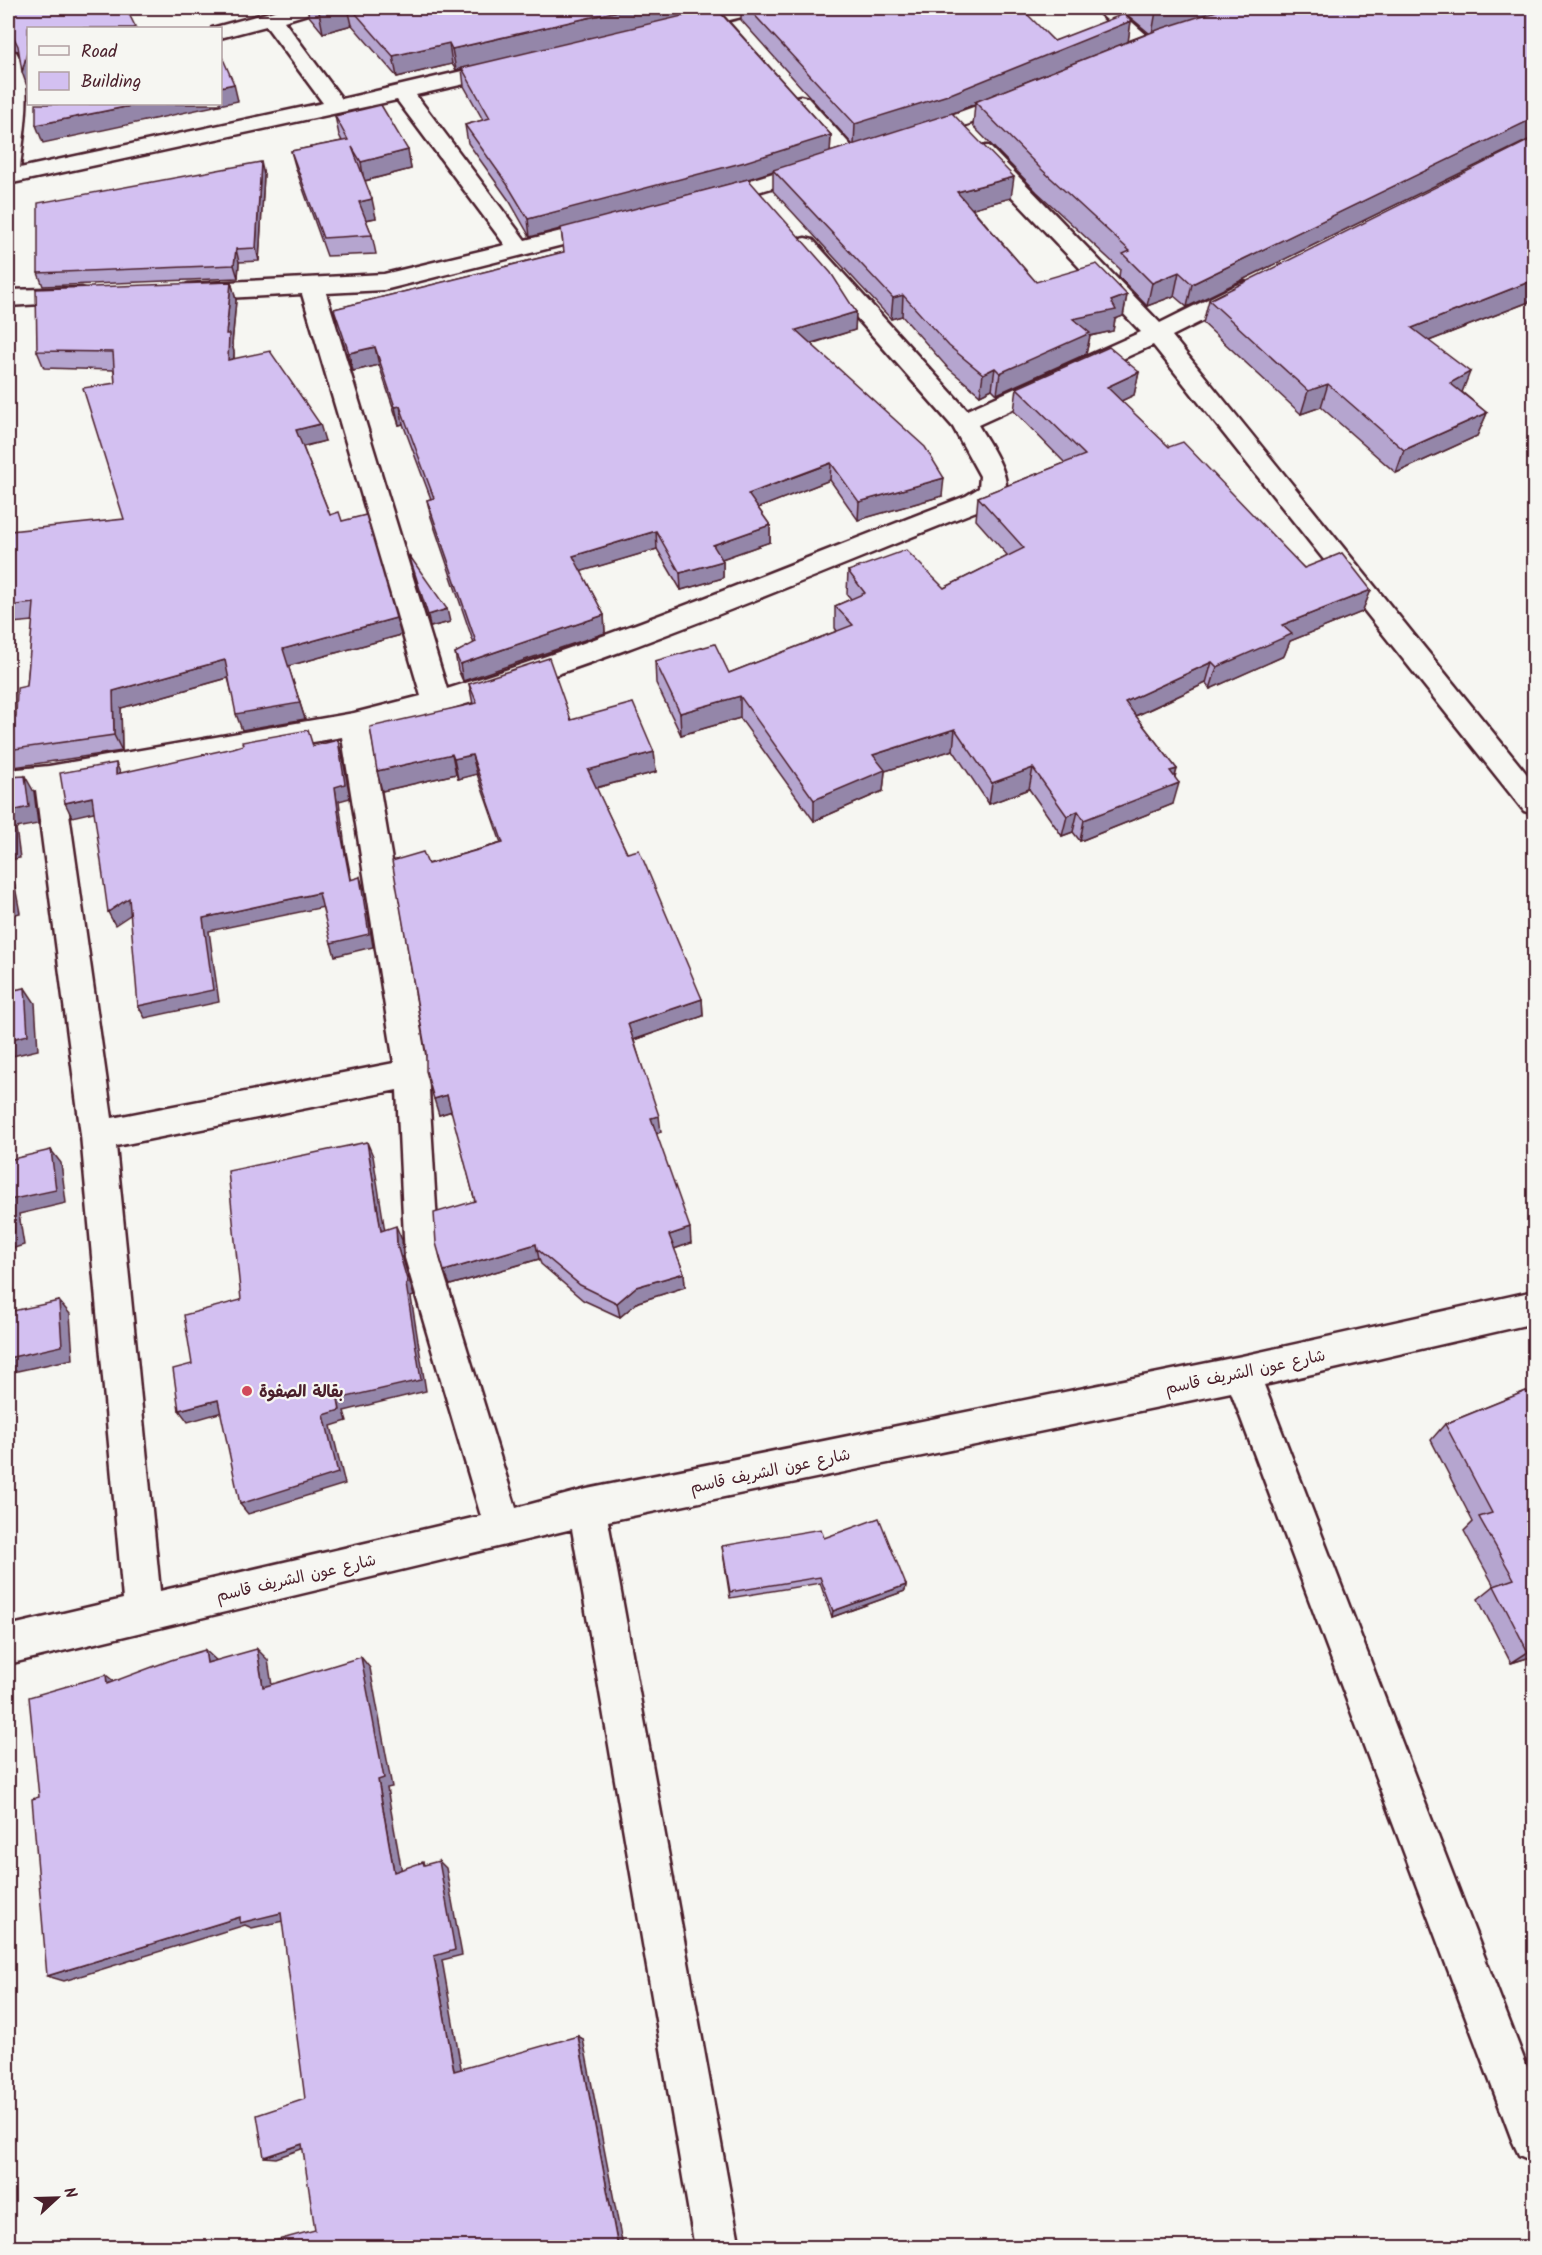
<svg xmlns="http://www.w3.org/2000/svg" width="1542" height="2255" font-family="Kalam,'Playpen Sans Arabic',sans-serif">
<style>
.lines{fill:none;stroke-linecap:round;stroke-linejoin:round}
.street-casing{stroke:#4a1f2b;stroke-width:5}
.street{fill:#f6f6f2;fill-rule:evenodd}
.wall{fill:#b5a5cf;stroke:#4a1f2b;stroke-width:1.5}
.shaded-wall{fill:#9486a9;stroke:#4a1f2b;stroke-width:1.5}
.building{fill:#d3c0f1;stroke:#4a1f2b;stroke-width:1.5}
.poi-dot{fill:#d1495b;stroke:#f6f6f2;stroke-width:2}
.labels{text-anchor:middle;stroke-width:4.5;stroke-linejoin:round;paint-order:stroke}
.street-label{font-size:16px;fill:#4a1f2b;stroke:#f6f6f2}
.poi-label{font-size:16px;font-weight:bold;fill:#4a1f2b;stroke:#f6f6f2;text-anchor:start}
</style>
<rect width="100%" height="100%" fill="#f6f6f2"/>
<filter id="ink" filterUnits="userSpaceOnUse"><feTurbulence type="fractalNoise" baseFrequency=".0167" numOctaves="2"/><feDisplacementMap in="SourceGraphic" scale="12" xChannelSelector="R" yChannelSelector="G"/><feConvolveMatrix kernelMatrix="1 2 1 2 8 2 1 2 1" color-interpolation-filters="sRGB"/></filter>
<g filter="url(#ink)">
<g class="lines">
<defs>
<g id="street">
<path d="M 285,8 L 318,8 L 314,12 L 284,21 L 342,99 L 505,61 L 513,63 L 516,68 L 513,73 L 416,95 L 525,240 L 606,220 L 614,222 L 618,227 L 614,232 L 384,290 L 326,293 L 447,689 C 623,634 794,562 966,496 L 979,488 L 980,476 L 953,427 L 797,250 L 793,245 L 797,240 L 805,238 L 813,240 L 967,410 L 1141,332 L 973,156 L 970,151 L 973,146 L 989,146 L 1160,323 L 1236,285 L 1245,282 L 1254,285 L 1257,290 L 1254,295 L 1172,336 L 1534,783 L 1534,814 L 1524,811 L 1153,345 L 978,425 C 987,441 1018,483 1001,499 C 997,503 989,505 984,508 C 782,588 581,677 370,731 L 428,1073 L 439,1258 L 516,1508 L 587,1489 L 1242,1356 L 1534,1291 L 1534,1323 L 1264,1385 L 1534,2085 L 1534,2162 L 1519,2155 L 1512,2140 L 1231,1392 L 608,1521 L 740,2248 L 695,2248 L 572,1529 L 8,1664 L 8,1626 L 123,1599 L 81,1135 L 36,790 L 8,792 L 8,770 L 49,766 L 354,713 L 421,696 L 302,294 L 188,300 L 179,297 L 176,292 L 179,287 L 188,284 L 384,274 L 505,245 L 397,100 L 8,184 L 8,51 L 16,52 C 35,81 23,134 20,168 L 323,103 L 266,26 L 220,38 L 220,28 L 212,28 ZM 342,737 L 394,1063 L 112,1118 L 65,785 ZM 397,1090 L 405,1258 L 481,1516 L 160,1591 L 116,1146 Z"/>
<path d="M 731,8 L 766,8 L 762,12 L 681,32 L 673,31 L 670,26 L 673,21 Z"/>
<path d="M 1094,8 L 1116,8 L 1158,45 L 1155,50 L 1139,50 Z"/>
<path d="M 1015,92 L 1023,94 L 1026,99 L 1023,104 L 926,140 L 910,140 L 907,135 L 910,130 Z"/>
<path d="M 800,96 L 808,98 L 857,152 L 860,157 L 857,162 L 841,162 L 792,108 L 789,103 L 792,98 Z"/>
<path d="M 817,160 L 825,162 L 828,167 L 825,172 L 711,206 L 703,204 L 699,199 L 703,194 Z"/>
<path d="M 82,288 L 91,291 L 94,296 L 91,301 L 8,306 L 8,290 Z"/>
</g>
</defs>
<use href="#street" class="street-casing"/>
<use href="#street" class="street"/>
</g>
<g class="wall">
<path d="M 8,8 L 28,28 L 28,89 L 18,51 L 8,49 Z"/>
<path d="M 307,8 L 722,8 L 718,9 L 831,135 L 830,152 L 853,145 L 741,20 L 741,8 L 1013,8 L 1054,41 L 1131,21 L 1128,41 L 1149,33 L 1119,8 L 1534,8 L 1534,137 L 1187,307 L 1174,296 L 1147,306 L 1119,277 L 1120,269 L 1037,192 L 973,126 L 975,104 L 952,113 L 1011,198 L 972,208 L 1036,282 L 1127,295 L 1123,316 L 1115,319 L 1113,331 L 1090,336 L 1086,354 L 997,394 L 992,389 L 980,395 L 947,367 L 902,316 L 891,319 L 773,191 L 773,171 L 745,180 L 856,312 L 855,330 L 811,344 L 942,496 L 858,520 L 830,480 L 758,508 L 770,525 L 770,542 L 722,559 L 723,561 L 723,578 L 681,590 L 657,549 L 581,571 L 604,615 L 605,633 L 463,681 L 458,670 L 455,653 L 474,644 L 431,517 L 427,500 L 431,499 L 403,424 L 399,425 L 379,365 L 353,371 L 338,327 L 334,309 L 564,252 L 561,229 L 530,237 L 510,202 L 468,143 L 465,125 L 483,120 L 464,86 L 462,69 L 456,70 L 452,64 L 397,77 L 352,25 L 323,33 L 309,16 Z"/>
<path d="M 335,116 L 408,150 L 411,169 L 365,181 L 376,218 L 366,220 L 372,235 L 376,254 L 327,256 L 296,169 L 291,151 L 342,141 L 339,135 Z"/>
<path d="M 264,175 L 259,261 L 239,262 L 238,278 L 43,286 L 38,273 Z"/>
<path d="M 231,282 L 236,300 L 232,344 L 234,352 L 234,359 L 325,441 L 303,447 L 330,515 L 342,521 L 401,635 L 288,666 L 305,719 L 242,730 L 228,678 L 121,708 L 122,751 L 14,767 L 8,755 L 8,718 L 16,717 L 27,686 L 33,621 L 12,623 L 8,614 L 8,606 L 124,519 L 114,370 L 44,368 L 37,351 Z"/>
<path d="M 1209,300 L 1534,300 L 1429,341 L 1462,392 L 1487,413 L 1477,436 L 1396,473 L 1321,407 L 1301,414 L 1203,323 Z"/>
<path d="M 1139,372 L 1134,395 L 1121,401 L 1169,447 L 1304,568 L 1371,590 L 1362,612 L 1290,641 L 1284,656 L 1210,689 L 1206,683 L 1136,716 L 1177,769 L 1175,777 L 1173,804 L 1080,841 L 1073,832 L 1062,836 L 1029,789 L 989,804 L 953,750 L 885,771 L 883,791 L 814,821 L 740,718 L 681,735 L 656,683 L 655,661 L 729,673 L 837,631 L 835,628 L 835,606 L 851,599 L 847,594 L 848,571 L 944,588 L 1008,556 L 976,520 L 978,497 L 1065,463 L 1014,411 L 1017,388 Z"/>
<path d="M 409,555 L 450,622 L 430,627 L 412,567 Z"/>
<path d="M 469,684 L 571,720 L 654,752 L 656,772 L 596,788 L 627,853 L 702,999 L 703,1016 L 634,1040 L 661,1132 L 656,1133 L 691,1243 L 674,1249 L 684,1273 L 685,1287 L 638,1302 L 620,1317 L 583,1300 L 541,1264 L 539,1259 L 450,1285 L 444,1271 L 475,1201 L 452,1111 L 439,1115 L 428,864 L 501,843 L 477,774 L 458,779 L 456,774 L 382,791 L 473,704 Z"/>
<path d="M 1526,1391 L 1534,1656 L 1511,1663 L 1478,1599 L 1494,1586 L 1464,1531 L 1473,1522 L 1431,1440 L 1445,1424 Z"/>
<path d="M 824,1538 L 906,1585 L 905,1591 L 832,1617 L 820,1583 L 730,1598 L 722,1546 Z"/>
</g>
<g class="shaded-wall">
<path d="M 335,8 L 348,8 L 352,25 L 323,33 L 319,12 Z"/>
<path d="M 631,8 L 722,8 L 456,70 L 452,49 Z"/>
<path d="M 1167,8 L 1239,8 L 1152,34 L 1156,11 Z"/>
<path d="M 1131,21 L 1128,42 L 975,102 L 975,104 L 946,116 L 854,145 L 855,124 Z"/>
<path d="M 449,43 L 452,64 L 397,77 L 393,56 Z"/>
<path d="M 28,49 L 28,89 L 22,72 Z"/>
<path d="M 234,84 L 238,101 L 43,143 L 36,125 L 140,104 L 220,104 L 220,87 Z"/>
<path d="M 1534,118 L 1534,137 L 1187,307 L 1192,284 Z"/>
<path d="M 831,135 L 830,153 L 745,180 L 530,237 L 528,219 Z"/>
<path d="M 408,150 L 411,169 L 364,181 L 361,162 Z"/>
<path d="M 261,162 L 264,175 L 259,261 L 256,248 Z"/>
<path d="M 1014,177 L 1011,198 L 955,213 L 957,192 Z"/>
<path d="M 372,199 L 376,218 L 363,220 L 359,202 Z"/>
<path d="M 236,249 L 239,262 L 238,278 L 234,265 Z"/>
<path d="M 1179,272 L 1174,296 L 1147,306 L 1152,283 Z"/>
<path d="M 1534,280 L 1534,300 L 1403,351 L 1412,328 Z"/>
<path d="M 231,282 L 236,300 L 232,344 L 234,352 L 233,378 L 228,360 L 226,334 Z"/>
<path d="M 903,295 L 902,316 L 891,319 L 893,298 Z"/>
<path d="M 1127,295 L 1123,316 L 1115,319 L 1113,331 L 1090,336 L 1086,354 L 997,394 L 1000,373 L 1073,319 L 1111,301 Z"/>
<path d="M 856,312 L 855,330 L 795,348 L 796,330 Z"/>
<path d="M 375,347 L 379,365 L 353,371 L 349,353 Z"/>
<path d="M 995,368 L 992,389 L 980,395 L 983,374 Z"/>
<path d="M 1139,372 L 1134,395 L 1102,410 L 1107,387 Z"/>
<path d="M 1470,372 L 1461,395 L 1450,383 Z"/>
<path d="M 1328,384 L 1321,407 L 1301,414 L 1308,391 Z"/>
<path d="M 400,406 L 403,424 L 399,425 L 395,407 Z"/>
<path d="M 1487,413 L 1477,436 L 1396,473 L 1404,450 Z"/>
<path d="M 320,424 L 325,441 L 300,447 L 296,430 Z"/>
<path d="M 831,463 L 830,480 L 748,512 L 748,494 Z"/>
<path d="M 944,478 L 942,496 L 858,520 L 859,502 Z"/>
<path d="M 770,525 L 770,542 L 713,562 L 713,545 Z"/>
<path d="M 656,531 L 657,549 L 576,573 L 573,556 Z"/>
<path d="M 723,561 L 723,578 L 681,590 L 680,573 Z"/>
<path d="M 1371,590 L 1362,612 L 1290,641 L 1284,656 L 1210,689 L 1217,667 L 1282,625 Z"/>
<path d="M 447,609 L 450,622 L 430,627 L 428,615 Z"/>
<path d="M 604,615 L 605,633 L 463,681 L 460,664 Z"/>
<path d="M 396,618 L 401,635 L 288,666 L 305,719 L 242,730 L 236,714 L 283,649 Z"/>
<path d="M 225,660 L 231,677 L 121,708 L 122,751 L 114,735 L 113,691 Z"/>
<path d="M 1212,662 L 1206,683 L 1120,723 L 1125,702 Z"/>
<path d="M 740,696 L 740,718 L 681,735 L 680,713 Z"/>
<path d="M 955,729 L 953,750 L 885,771 L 883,791 L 814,821 L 814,800 L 873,755 Z"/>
<path d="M 338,740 L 342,754 L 350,798 L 339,801 L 345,847 L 354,893 L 350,880 L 341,833 L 335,787 Z"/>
<path d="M 654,752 L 656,772 L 591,789 L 588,770 Z"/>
<path d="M 452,754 L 456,774 L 382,791 L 377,771 Z"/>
<path d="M 472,755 L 477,774 L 458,779 L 454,759 Z"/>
<path d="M 116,763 L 122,777 L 116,774 Z"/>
<path d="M 1033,768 L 1029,789 L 989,804 L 992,783 Z"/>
<path d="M 1177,769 L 1172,786 L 1179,783 L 1173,804 L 1080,841 L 1084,820 L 1170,771 Z"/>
<path d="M 25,776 L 34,792 L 38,824 L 16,828 L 20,858 L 10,860 L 20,913 L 8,916 L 8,812 Z"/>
<path d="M 92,797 L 98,811 L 72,817 L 65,803 Z"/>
<path d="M 1078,811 L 1073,832 L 1062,836 L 1067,816 Z"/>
<path d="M 360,877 L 364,890 L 373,947 L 335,956 L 331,943 Z"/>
<path d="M 319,893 L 324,907 L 209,931 L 219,1002 L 145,1018 L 138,1006 L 203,918 Z"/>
<path d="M 129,898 L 136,911 L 115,925 L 108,912 Z"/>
<path d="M 8,933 L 18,1007 L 8,991 Z"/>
<path d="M 25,988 L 35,1003 L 38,1050 L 8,1057 L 8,1040 Z"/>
<path d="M 702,999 L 703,1016 L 630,1041 L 628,1024 Z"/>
<path d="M 447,1095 L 452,1111 L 439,1115 L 434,1099 Z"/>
<path d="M 659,1116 L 661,1132 L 653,1135 L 651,1118 Z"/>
<path d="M 367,1142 L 373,1156 L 387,1244 L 381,1231 Z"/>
<path d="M 51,1150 L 61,1163 L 66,1203 L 19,1214 L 24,1245 L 8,1250 L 9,1200 Z"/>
<path d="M 396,1226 L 402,1240 L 403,1259 L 414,1296 L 411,1297 L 426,1391 L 344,1411 L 347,1421 L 331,1426 L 345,1484 L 248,1514 L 240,1504 L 338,1399 L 406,1284 L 397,1245 Z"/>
<path d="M 690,1228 L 691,1243 L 671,1250 L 669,1235 Z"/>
<path d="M 536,1244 L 539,1259 L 450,1285 L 444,1271 Z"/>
<path d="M 684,1273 L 685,1287 L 638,1302 L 620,1317 L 617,1303 L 636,1287 Z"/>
<path d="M 59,1301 L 70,1314 L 73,1359 L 8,1373 L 8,1358 Z"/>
<path d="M 218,1400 L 226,1411 L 188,1422 L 179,1410 Z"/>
<path d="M 906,1585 L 905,1591 L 832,1617 L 833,1611 Z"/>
<path d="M 257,1649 L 268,1660 L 274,1698 L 263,1687 Z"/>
<path d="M 205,1650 L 217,1661 L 207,1663 Z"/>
<path d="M 1534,1650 L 1534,1656 L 1511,1663 L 1528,1652 Z"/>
<path d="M 361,1657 L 370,1668 L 392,1787 L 387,1788 L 403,1878 L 394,1872 L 378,1780 Z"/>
<path d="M 106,1675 L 120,1686 L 107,1684 Z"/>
<path d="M 439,1861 L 446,1868 L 462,1955 L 442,1960 L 462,2073 L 454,2071 L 434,1956 Z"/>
<path d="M 281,1913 L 292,1919 L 252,1928 L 245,1925 L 64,1981 L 47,1976 L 240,1917 Z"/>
<path d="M 578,2036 L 583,2039 L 623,2247 L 618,2247 Z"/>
<path d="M 302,2144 L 313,2145 L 276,2158 L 264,2157 Z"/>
</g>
<g class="building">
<path d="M 8,8 L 126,8 L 136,28 L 28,28 L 28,49 L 22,72 L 18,46 L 12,34 L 8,33 Z"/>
<path d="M 315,8 L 335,8 L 319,12 Z"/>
<path d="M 351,8 L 631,8 L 452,49 L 449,43 L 393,56 Z"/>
<path d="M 716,8 L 831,135 L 745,162 L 528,219 L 507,184 L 465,125 L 490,118 L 462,68 Z"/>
<path d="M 748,8 L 1013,8 L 1015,10 L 1021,8 L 1054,41 L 1124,14 L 1131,21 L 948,95 L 855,124 Z"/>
<path d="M 1151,8 L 1167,8 L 1156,11 Z"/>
<path d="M 1226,8 L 1534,8 L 1534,118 L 1192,284 L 1179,272 L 1152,283 L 1123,254 L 1130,251 L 1040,168 L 975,102 L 1160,29 Z"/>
<path d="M 220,52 L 234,84 L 220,87 Z"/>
<path d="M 36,104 L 140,104 L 36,125 Z"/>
<path d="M 381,105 L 408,150 L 361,162 L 352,147 L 372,199 L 359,202 L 372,235 L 323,238 L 291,151 L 348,140 L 335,116 Z"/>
<path d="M 952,113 L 1014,177 L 957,192 L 1036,282 L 1097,264 L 1127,295 L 1111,301 L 1116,310 L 1073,319 L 1090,333 L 1000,373 L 995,368 L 983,374 L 949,346 L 903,295 L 893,298 L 773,170 Z"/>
<path d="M 1534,138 L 1534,280 L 1412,328 L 1470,372 L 1450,383 L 1487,413 L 1404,450 L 1328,384 L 1308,391 L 1209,300 Z"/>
<path d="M 261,162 L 256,248 L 236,249 L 234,265 L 38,273 L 38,203 Z"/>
<path d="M 748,179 L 831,273 L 856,312 L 796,330 L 925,447 L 944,478 L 859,502 L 831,463 L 748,494 L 770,525 L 713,545 L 723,561 L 680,573 L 656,531 L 573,556 L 604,615 L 460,664 L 455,653 L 476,642 L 427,500 L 434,498 L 400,406 L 395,407 L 375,347 L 349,353 L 334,309 L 564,252 L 561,228 Z"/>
<path d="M 231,282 L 226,334 L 229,334 L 228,360 L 270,351 L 320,424 L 296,430 L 330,515 L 339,512 L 342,521 L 366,515 L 396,618 L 283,649 L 300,703 L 236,714 L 225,660 L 113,691 L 114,735 L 8,750 L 8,718 L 16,717 L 17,688 L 27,686 L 34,603 L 8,606 L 8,560 L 10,531 L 124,519 L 83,388 L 115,383 L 113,352 L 37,351 L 36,289 Z"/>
<path d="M 1109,347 L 1139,372 L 1107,387 L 1169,447 L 1183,442 L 1304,568 L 1342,553 L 1371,590 L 1282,625 L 1292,634 L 1217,667 L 1212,662 L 1125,702 L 1177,769 L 1170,771 L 1179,783 L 1084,820 L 1078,811 L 1067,816 L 1033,768 L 992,783 L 955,729 L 873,755 L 885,770 L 814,800 L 740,696 L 680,713 L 655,661 L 715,644 L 729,673 L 853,625 L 835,606 L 865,593 L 848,571 L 906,550 L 944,588 L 1024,548 L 978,497 L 1085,455 L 1017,388 Z"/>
<path d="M 409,555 L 447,609 L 428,615 Z"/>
<path d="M 549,658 L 571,720 L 633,703 L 654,752 L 588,770 L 627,853 L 639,850 L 702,999 L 628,1024 L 659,1116 L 651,1118 L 690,1228 L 669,1235 L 684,1273 L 636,1287 L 617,1303 L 580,1285 L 537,1249 L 536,1244 L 444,1271 L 436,1243 L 434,1213 L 475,1201 L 447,1095 L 434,1099 L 426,1071 L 426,1053 L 392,861 L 423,852 L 428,864 L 503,843 L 472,755 L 454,759 L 452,754 L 377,771 L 370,727 L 477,703 L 469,684 Z"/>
<path d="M 308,730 L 313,746 L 338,740 L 345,784 L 335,787 L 341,833 L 350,880 L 360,877 L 369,934 L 331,943 L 319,893 L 203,918 L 213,990 L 138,1006 L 129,898 L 108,912 L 92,797 L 65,803 L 60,773 L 116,763 L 116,774 L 233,748 L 243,745 L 242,742 Z"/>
<path d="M 25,776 L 29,807 L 8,812 L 8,777 Z"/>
<path d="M 8,816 L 11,841 L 8,842 Z"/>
<path d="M 8,883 L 10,897 L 8,898 Z"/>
<path d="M 8,986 L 8,991 L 25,988 L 28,1035 L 8,1040 Z"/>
<path d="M 367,1142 L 381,1231 L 396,1226 L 397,1245 L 408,1283 L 406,1284 L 421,1380 L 338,1399 L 340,1410 L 324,1415 L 338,1473 L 240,1504 L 218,1400 L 179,1410 L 173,1369 L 192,1364 L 184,1315 L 241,1300 L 228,1171 Z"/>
<path d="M 51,1150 L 56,1190 L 9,1200 L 14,1232 L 8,1234 L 8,1160 Z"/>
<path d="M 59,1301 L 62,1346 L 8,1358 L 8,1312 Z"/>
<path d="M 1534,1390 L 1534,1650 L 1528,1652 L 1494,1586 L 1514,1579 L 1479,1517 L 1492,1513 L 1445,1424 L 1526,1391 L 1527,1393 Z"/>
<path d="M 879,1518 L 906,1585 L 833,1611 L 820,1577 L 730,1592 L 722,1546 L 821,1529 L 824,1538 Z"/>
<path d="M 257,1649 L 263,1687 L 361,1657 L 384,1778 L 378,1780 L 394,1872 L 423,1862 L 424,1865 L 439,1861 L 455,1950 L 434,1956 L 454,2071 L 578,2036 L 618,2247 L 252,2247 L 315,2230 L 302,2144 L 264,2157 L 257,2115 L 305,2099 L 281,1913 L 240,1923 L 240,1917 L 47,1976 L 32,1799 L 39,1797 L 29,1697 L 106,1675 L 107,1684 L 171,1660 L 205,1650 L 207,1663 Z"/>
</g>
</g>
<circle class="poi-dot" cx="247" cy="1391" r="6"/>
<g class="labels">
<g class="street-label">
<text transform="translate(1245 1371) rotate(-12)" y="6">شارع عون الشريف قاسم</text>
<text transform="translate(770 1470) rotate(-12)" y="6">شارع عون الشريف قاسم</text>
<text transform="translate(296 1577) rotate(-13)" y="6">شارع عون الشريف قاسم</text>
</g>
<g class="poi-label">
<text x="259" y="1397">بقالة الصفوة</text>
</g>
</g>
<rect width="1542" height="2255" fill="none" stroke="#f6f6f2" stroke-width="30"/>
<rect x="15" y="15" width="1512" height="2225" fill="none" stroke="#4a1f2b" stroke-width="2" filter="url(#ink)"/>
<rect x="27" y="27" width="195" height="78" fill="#f6f6f2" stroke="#b1a0a2" stroke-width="1.5"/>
<rect x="39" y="46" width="30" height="9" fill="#f6f6f2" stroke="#b1a0a2" stroke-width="1.5"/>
<text x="81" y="57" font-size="18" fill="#4a1f2b">Road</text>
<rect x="39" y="72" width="30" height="18" fill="#d3c0f1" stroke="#b1a0a2" stroke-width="1.5"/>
<text x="81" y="87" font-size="18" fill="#4a1f2b">Building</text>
<g transform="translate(57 2198) rotate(68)" stroke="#f6f6f2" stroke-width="4.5" paint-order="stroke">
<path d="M0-4.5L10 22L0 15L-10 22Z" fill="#4a1f2b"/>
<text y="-9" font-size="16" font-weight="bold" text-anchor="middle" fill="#4a1f2b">N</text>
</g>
</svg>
